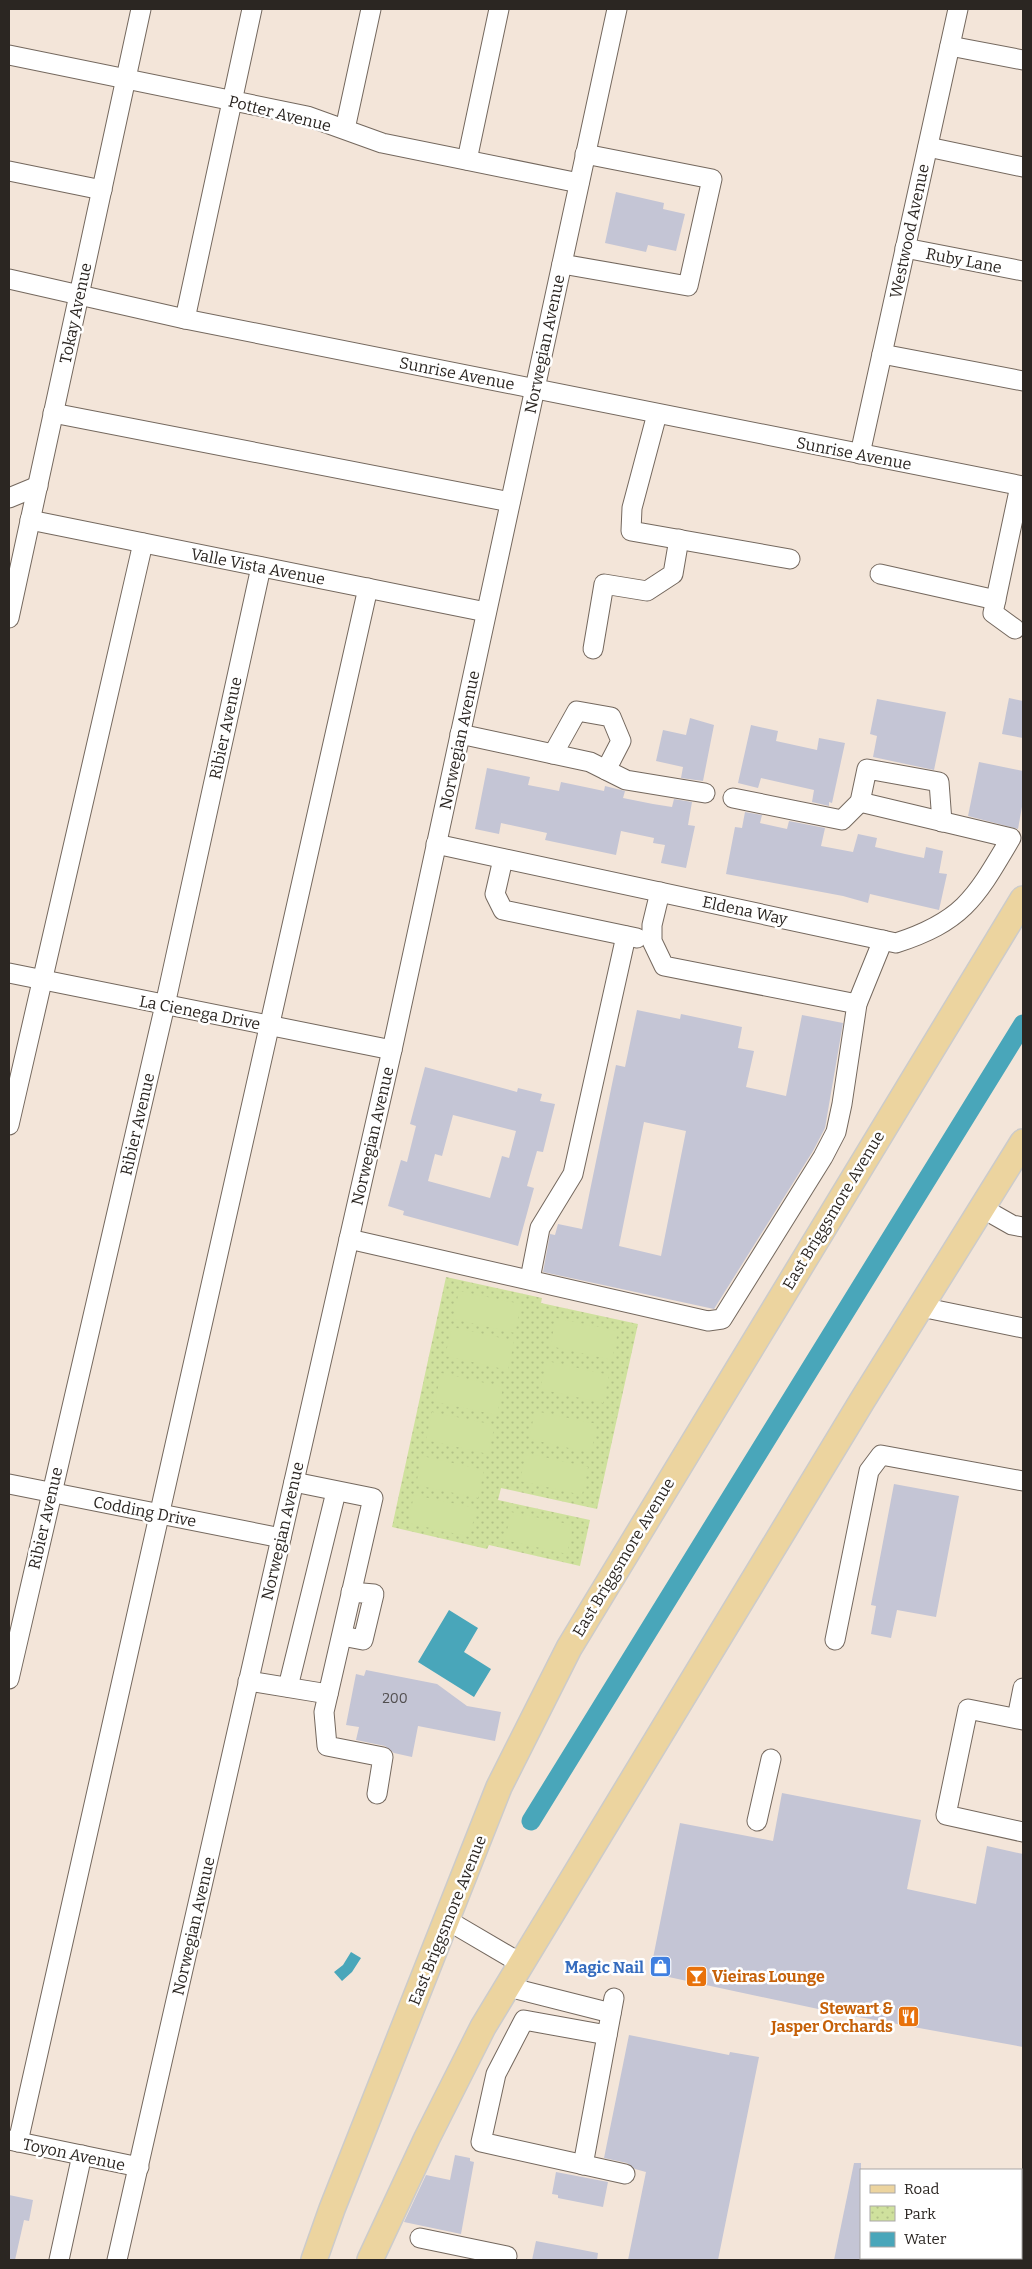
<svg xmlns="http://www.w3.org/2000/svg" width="1032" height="2269" font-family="Bitter,serif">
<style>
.park{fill:url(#park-dots)}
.pitch{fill:#cfe19d}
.water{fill:#49a6ba}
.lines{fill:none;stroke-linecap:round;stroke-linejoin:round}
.canal{stroke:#49a6ba;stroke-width:19}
.building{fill:#c4c5d5;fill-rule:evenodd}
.minor-casing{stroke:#74685e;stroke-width:21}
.major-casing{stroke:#cccbca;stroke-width:28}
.minor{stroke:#fff;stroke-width:19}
.major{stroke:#ecd49f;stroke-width:25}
.labels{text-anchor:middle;stroke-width:5;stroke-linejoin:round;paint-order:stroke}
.number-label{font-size:14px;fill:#514e4f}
.street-label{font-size:16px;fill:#2b2622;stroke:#fff}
.shop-label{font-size:16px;font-weight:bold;fill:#366cbe;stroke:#fff;text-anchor:end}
.food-label{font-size:16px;font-weight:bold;fill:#c56008;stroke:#fff;text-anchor:start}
</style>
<defs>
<pattern id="park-dots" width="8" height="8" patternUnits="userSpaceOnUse" patternTransform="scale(1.25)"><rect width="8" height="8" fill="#cfe19d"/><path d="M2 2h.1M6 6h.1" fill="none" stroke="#b2c187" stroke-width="1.8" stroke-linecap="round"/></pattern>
</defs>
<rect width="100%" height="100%" fill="#f3e5d9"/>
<path class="park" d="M 446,1277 L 542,1298 L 541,1303 L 638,1324 L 597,1509 L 501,1488 L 498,1500 L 590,1520 L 580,1566 L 489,1545 L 487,1549 L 392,1527 Z"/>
<g class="pitch">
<path d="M 459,1291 L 521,1304 L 515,1333 L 453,1319 Z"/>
<path d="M 556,1318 L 618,1331 L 612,1360 L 550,1346 Z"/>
<path d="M 452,1327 L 514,1341 L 508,1370 L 445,1356 Z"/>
<path d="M 547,1361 L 609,1375 L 603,1403 L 540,1389 Z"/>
<path d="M 441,1373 L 503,1387 L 497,1415 L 435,1402 Z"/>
<path d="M 535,1411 L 597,1424 L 591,1453 L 529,1439 Z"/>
<path d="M 432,1412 L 495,1425 L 488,1454 L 426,1440 Z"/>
<path d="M 526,1453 L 588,1467 L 582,1495 L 520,1481 Z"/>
<path d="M 422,1456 L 484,1470 L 478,1498 L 416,1485 Z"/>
<path d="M 414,1495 L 476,1508 L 470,1537 L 408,1523 Z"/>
<path d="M 511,1512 L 573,1525 L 567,1554 L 505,1540 Z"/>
</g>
<g class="water">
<path d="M 449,1610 L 478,1628 L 464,1652 L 491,1669 L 474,1697 L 418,1662 Z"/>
<path d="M 351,1952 L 361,1958 L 352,1972 L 342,1981 L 334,1972 L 343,1965 Z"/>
</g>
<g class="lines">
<path class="canal" d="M 531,1821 L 1023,1024"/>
</g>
<g class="building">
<path d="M 616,192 L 664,203 L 663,209 L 685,214 L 676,251 L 648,245 L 646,252 L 605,243 Z"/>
<path d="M 1009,698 L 1023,701 L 1023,738 L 1002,734 Z"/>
<path d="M 877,699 L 946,712 L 934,770 L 873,757 L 877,736 L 870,734 Z"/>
<path d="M 690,718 L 714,725 L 703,781 L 681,778 L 683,767 L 656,761 L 663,730 L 686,735 Z"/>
<path d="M 751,725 L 778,731 L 776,741 L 817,750 L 819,738 L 845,743 L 832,803 L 829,802 L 829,806 L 812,802 L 814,790 L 761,778 L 758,788 L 738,783 Z"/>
<path d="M 979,762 L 1023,771 L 1023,801 L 1018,829 L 968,816 Z"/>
<path d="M 487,768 L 530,777 L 528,785 L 559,791 L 561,782 L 604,791 L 605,786 L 625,791 L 623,798 L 653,804 L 672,807 L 674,799 L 692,802 L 688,825 L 695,826 L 686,868 L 661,863 L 665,845 L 653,843 L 654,838 L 621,831 L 616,855 L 545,840 L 547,833 L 501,823 L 499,834 L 475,829 Z"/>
<path d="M 745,812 L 762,815 L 760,823 L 787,829 L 789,821 L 825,828 L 821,846 L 853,852 L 858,834 L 877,838 L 875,847 L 905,854 L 924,858 L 926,847 L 943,851 L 939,873 L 947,874 L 939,910 L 870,894 L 868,903 L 843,896 L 726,874 L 735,827 L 742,828 Z"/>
<path d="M 637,1010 L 680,1019 L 681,1014 L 742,1027 L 738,1048 L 754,1051 L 746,1087 L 786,1096 L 802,1015 L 843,1023 L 825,1128 L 813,1151 L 714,1309 L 543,1272 L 550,1234 L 555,1235 L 558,1224 L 582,1229 L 616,1065 L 625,1067 ZM 644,1122 L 686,1131 L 661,1256 L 619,1246 Z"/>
<path d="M 425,1067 L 517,1092 L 518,1088 L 542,1094 L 540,1101 L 555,1104 L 543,1152 L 537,1151 L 527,1186 L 534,1188 L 518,1246 L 403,1215 L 404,1211 L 388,1206 L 401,1160 L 407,1162 L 416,1126 L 410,1124 ZM 453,1115 L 516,1131 L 509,1158 L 502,1156 L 490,1198 L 428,1181 L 435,1154 L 442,1156 Z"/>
<path d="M 894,1484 L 959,1496 L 936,1617 L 897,1610 L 891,1638 L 871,1634 L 876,1606 L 871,1605 Z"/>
<path d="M 366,1670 L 437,1684 L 467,1706 L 501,1712 L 495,1741 L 418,1726 L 412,1757 L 394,1753 L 385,1746 L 356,1740 L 359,1727 L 346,1725 L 356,1674 L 364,1676 Z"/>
<path d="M 782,1793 L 921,1820 L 907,1889 L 976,1904 L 987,1846 L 1023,1854 L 1023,2047 L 837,2013 L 650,1973 L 680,1823 L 773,1841 Z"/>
<path d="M 629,2035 L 729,2055 L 730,2052 L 759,2057 L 718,2260 L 628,2260 L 646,2172 L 635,2169 L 627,2163 L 604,2158 Z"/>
<path d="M 455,2155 L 470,2158 L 470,2161 L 474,2162 L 461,2234 L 404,2222 L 426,2175 L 450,2180 Z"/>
<path d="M 854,2163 L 861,2163 L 861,2260 L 834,2260 Z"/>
<path d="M 556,2172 L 608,2182 L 603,2207 L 558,2198 L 558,2195 L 552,2194 Z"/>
<path d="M 9,2195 L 33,2200 L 29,2221 L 24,2220 L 15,2260 L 9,2260 Z"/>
<path d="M 536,2241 L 598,2253 L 597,2260 L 532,2260 Z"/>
</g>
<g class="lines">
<defs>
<g id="minor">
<path d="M 950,46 L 1023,60"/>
<path d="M 9,55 L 307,116 L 382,143 L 579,183"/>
<path d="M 345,129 L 371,9"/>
<path d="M 928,147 L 1023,167"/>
<path d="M 467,160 L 499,9"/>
<path d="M 9,171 L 102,190"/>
<path d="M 905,248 L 1023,271"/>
<path d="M 562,264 L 688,286 L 712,179 L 585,154"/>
<path d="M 9,279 L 185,319 L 1023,486"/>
<path d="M 185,319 L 252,9"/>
<path d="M 882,354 L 1023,381"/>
<path d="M 53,413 L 510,502"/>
<path d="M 657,414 L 632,508 L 631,531 L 790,559"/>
<path d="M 860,454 L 958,9"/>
<path d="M 9,498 L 38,486"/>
<path d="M 30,520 L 486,612"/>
<path d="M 880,574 L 996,600"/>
<path d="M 9,618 L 141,9"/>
<path d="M 1015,629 L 993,613 L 1020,486"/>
<path d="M 593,649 L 604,584 L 647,591 L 673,574 L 679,539"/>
<path d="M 460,734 L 590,762 L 626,780 L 705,793"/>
<path d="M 553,754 L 577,711 L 611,717 L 621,741 L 606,770"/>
<path d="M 733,798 L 842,820 L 860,802 L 867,769 L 939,782 L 942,822"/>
<path d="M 436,844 L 896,943 C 964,921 976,897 1011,838 L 860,802"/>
<path d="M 503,859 L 495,894 L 503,910 L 637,938"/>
<path d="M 660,892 L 652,925 L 652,941 L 664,966 L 857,1004"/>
<path d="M 9,973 L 392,1050"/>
<path d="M 9,1125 L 143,543"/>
<path d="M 982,1208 L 1012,1225 L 1023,1227"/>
<path d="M 349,1239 L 708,1321 L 722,1319 L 823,1157 L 836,1132 L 842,1104 L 857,1004 L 883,940"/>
<path d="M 530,1279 L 540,1228 L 573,1174 L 626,936"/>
<path d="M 921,1307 L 1023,1328"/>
<path d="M 294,1482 L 373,1498 L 324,1712 L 327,1746 L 383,1757 L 377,1794"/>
<path d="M 9,1484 L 281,1538"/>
<path d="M 342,1636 L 363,1640 L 374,1594 L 351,1592"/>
<path d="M 835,1640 L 869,1471 L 881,1455 L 1023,1481"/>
<path d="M 9,1679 L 165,1005 L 261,567"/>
<path d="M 248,1681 L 328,1694"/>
<path d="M 288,1687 L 336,1492"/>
<path d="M 1017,1718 L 1023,1688"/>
<path d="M 1023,1720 L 968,1709 L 946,1815 L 1023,1832"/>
<path d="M 757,1821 L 771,1759"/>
<path d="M 447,1920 L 522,1964"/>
<path d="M 508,1987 L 611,2013"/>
<path d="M 607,2035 L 524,2020 L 496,2074 L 481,2142 L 625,2174"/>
<path d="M 9,2140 L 139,2167"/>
<path d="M 18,2142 L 368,588"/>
<path d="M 583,2165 L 614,1998"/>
<path d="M 420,2238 L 507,2256"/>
<path d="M 59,2260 L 82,2155"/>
<path d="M 117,2260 L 392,1050 L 617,9"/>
</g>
<g id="major">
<path d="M 314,2260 L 332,2209 L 499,1787 L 569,1648 L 1023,899"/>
<path d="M 370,2260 L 427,2138 L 483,2027 L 862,1401 L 1023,1142"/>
</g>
</defs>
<use href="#minor" class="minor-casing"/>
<use href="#major" class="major-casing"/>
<use href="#minor" class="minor"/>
<use href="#major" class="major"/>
</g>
<defs>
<symbol id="shop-square" viewBox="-11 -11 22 22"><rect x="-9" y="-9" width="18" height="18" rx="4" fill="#3f7fe0" stroke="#fff"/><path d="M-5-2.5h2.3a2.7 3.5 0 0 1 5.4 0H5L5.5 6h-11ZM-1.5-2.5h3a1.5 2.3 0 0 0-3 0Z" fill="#fff"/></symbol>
<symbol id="bar-square" viewBox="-11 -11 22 22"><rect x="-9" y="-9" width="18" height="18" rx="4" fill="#e8710a" stroke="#fff"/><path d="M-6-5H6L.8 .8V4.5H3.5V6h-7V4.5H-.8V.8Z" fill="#fff"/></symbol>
<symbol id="restaurant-square" viewBox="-11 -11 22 22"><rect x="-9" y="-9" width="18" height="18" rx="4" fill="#e8710a" stroke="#fff"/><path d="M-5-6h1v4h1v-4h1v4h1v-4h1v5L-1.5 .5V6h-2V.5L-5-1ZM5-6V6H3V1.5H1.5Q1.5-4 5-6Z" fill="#fff"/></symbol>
</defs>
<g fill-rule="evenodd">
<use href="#shop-square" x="648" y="1954" width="25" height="25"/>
<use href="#bar-square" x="684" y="1964" width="25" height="25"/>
<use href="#restaurant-square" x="896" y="2004" width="25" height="25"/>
</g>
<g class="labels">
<g class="number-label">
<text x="395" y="1703">200</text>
</g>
<g class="street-label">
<text transform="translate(280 113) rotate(14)" y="6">Potter Avenue</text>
<text transform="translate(909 231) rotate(-78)" y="6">Westwood Avenue</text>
<text transform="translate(964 260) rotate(11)" y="6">Ruby Lane</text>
<text transform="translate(75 313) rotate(-78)" y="6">Tokay Avenue</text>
<text transform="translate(544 344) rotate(-78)" y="6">Norwegian Avenue</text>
<text transform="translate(457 373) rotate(11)" y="6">Sunrise Avenue</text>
<text transform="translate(854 453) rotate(11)" y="6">Sunrise Avenue</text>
<text transform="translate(258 566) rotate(11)" y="6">Valle Vista Avenue</text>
<text transform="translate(225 728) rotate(-78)" y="6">Ribier Avenue</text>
<text transform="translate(459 740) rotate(-78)" y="6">Norwegian Avenue</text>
<text transform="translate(745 910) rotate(12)" y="6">Eldena Way</text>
<text transform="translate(200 1012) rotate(11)" y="6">La Cienega Drive</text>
<text transform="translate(137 1124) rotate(-77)" y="6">Ribier Avenue</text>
<text transform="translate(372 1136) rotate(-77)" y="6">Norwegian Avenue</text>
<text transform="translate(833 1210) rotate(-59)" y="6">East Briggsmore Avenue</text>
<text transform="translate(145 1511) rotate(11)" y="6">Codding Drive</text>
<text transform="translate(45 1518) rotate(-77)" y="6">Ribier Avenue</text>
<text transform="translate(282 1531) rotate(-77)" y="6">Norwegian Avenue</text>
<text transform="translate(623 1557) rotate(-59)" y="6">East Briggsmore Avenue</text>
<text transform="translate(447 1920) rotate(-68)" y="6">East Briggsmore Avenue</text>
<text transform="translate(193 1926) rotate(-77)" y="6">Norwegian Avenue</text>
<text transform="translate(74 2154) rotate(12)" y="6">Toyon Avenue</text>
</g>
<g class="shop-label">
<text x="644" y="1973">Magic Nail</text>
</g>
<g class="food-label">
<text x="712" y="1982">Vieiras Lounge</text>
<text x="893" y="2014" text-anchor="end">Stewart &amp;<tspan x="893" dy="18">Jasper Orchards</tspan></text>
</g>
</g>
<rect width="1032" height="2269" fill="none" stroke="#2b2622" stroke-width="20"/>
<rect x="860" y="2169" width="162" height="90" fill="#ffffff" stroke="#aaa8a7"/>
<rect x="870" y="2185" width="25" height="8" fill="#ecd49f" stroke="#aaa8a7"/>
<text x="904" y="2194" font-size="15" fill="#2b2622">Road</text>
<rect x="870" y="2206" width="25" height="15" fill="url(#park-dots)" stroke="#aaa8a7"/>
<text x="904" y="2219" font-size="15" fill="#2b2622">Park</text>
<rect x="870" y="2232" width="25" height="15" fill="#49a6ba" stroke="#aaa8a7"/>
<text x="904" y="2244" font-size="15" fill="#2b2622">Water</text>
</svg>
